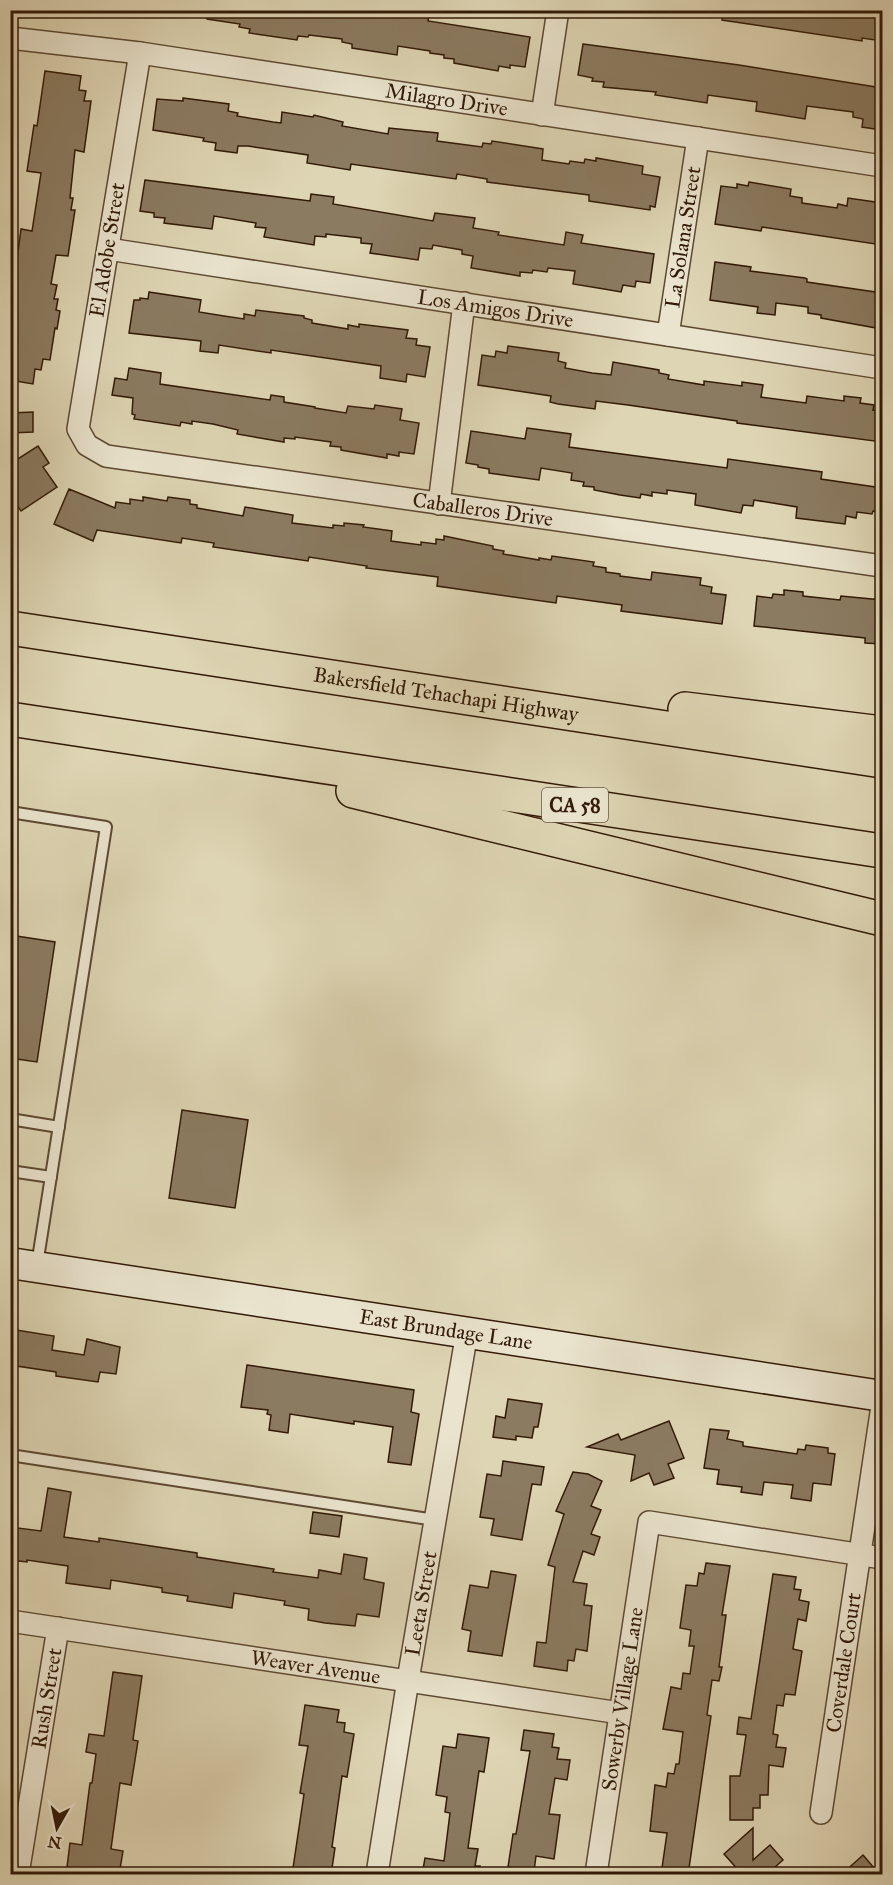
<svg xmlns="http://www.w3.org/2000/svg" width="893" height="1885" font-family="'IM FELL Great Primer',serif">
<style>
.building{fill:#8b7b61;stroke:#321a07;stroke-width:1.5}
.lines{fill:none;stroke-linecap:round;stroke-linejoin:round}
.service-casing{stroke:#5d4932;stroke-width:14}
.minor-casing{stroke:#5d4932;stroke-width:24}
.secondary-casing{stroke:#321a07;stroke-width:33}
.motorway-casing{stroke:#321a07;stroke-width:36}
.service{stroke:#eae4ce;stroke-width:10}
.minor{stroke:#eae4ce;stroke-width:21}
.secondary{stroke:#eae4ce;stroke-width:30}
.motorway{stroke:#ded5b4;stroke-width:33}
.labels{text-anchor:middle;stroke-width:4.5;stroke-linejoin:round;paint-order:stroke}
.shield{fill:#eae4ce;stroke:#695743;stroke-width:1.5}
.shield-label{font-size:20px;font-weight:bold;fill:#321a07}
.street-label{font-size:21px;fill:#321a07;stroke:#eae4ce}
</style>
<rect width="100%" height="100%" fill="#ded5b4"/>
<filter id="stains"><feTurbulence type="fractalNoise" baseFrequency=".00333" numOctaves="4"/><feColorMatrix values="0 0 0 0 .2 0 0 0 0 .09 0 0 0 0 .02 0 0 0 .5 -.17"/></filter>
<radialGradient id="worn" r=".72"><stop offset=".6" stop-color="#630" stop-opacity="0"/><stop offset="1" stop-color="#630" stop-opacity=".3"/></radialGradient>
<g class="building">
<path d="M 207,10 L 390,10 L 429,16 L 428,21 L 530,37 L 525,67 L 510,65 L 510,68 L 499,66 L 498,71 L 454,63 L 454,59 L 444,58 L 444,55 L 430,53 L 430,51 L 398,46 L 397,55 L 352,48 L 352,44 L 342,42 L 342,39 L 309,35 L 308,37 L 298,36 L 297,40 L 249,33 L 250,29 L 239,27 L 240,24 L 207,19 Z"/>
<path d="M 723,10 L 882,10 L 882,41 L 862,38 L 862,41 L 722,20 Z"/>
<path d="M 583,44 L 739,65 L 882,88 L 881,130 L 862,127 L 863,119 L 853,117 L 853,112 L 807,106 L 805,119 L 756,111 L 757,102 L 708,95 L 707,103 L 655,95 L 656,92 L 603,87 L 604,82 L 592,81 L 593,78 L 578,75 Z"/>
<path d="M 45,71 L 81,76 L 79,90 L 86,91 L 84,101 L 91,101 L 84,152 L 75,150 L 70,198 L 73,198 L 71,210 L 75,210 L 68,256 L 56,255 L 51,284 L 57,285 L 54,299 L 58,299 L 56,310 L 60,311 L 57,329 L 55,328 L 50,360 L 43,359 L 41,370 L 35,369 L 33,384 L 10,380 L 10,342 L 13,322 L 10,322 L 10,313 L 21,229 L 32,231 L 41,173 L 27,171 L 34,125 L 37,126 Z"/>
<path d="M 183,98 L 229,104 L 228,111 L 238,113 L 237,116 L 273,122 L 281,123 L 282,112 L 313,117 L 314,115 L 343,122 L 342,126 L 388,134 L 389,128 L 438,133 L 437,141 L 482,147 L 483,143 L 491,144 L 492,141 L 543,149 L 542,160 L 569,164 L 570,161 L 584,163 L 585,159 L 596,161 L 596,158 L 643,166 L 642,174 L 660,177 L 655,207 L 650,206 L 650,210 L 589,201 L 589,195 L 487,182 L 487,179 L 457,174 L 456,179 L 351,164 L 350,170 L 307,163 L 308,155 L 248,146 L 238,146 L 237,153 L 215,150 L 216,143 L 203,141 L 204,138 L 153,130 L 157,99 L 183,101 Z"/>
<path d="M 145,180 L 310,201 L 311,194 L 334,197 L 333,204 L 433,221 L 435,213 L 475,218 L 473,228 L 499,232 L 498,235 L 564,245 L 566,232 L 583,235 L 581,243 L 654,254 L 650,283 L 636,281 L 635,287 L 623,285 L 621,292 L 604,289 L 573,284 L 575,271 L 548,268 L 547,272 L 533,270 L 532,273 L 520,272 L 520,276 L 471,268 L 473,256 L 462,254 L 462,250 L 433,245 L 432,249 L 420,248 L 418,260 L 370,253 L 372,244 L 361,243 L 361,238 L 326,234 L 326,237 L 315,236 L 314,245 L 264,237 L 266,228 L 255,227 L 256,223 L 214,216 L 212,229 L 164,223 L 165,218 L 154,217 L 154,213 L 140,211 Z"/>
<path d="M 749,182 L 791,189 L 790,196 L 802,198 L 802,203 L 837,208 L 838,204 L 847,206 L 848,198 L 882,203 L 882,245 L 762,227 L 761,231 L 715,224 L 721,186 L 737,188 L 737,184 L 748,186 Z"/>
<path d="M 715,262 L 751,267 L 750,271 L 805,278 L 807,279 L 807,282 L 882,293 L 882,329 L 821,318 L 821,315 L 808,313 L 808,307 L 776,303 L 775,315 L 757,313 L 758,307 L 710,300 Z"/>
<path d="M 149,292 L 201,300 L 199,312 L 224,316 L 244,319 L 244,314 L 255,316 L 256,310 L 304,316 L 304,318 L 312,320 L 312,323 L 348,329 L 348,325 L 359,327 L 359,324 L 408,330 L 406,338 L 417,339 L 416,345 L 430,347 L 425,377 L 407,374 L 406,382 L 380,378 L 381,366 L 271,350 L 271,353 L 219,345 L 218,353 L 200,351 L 201,341 L 129,333 L 134,300 L 140,300 L 140,298 L 148,299 Z"/>
<path d="M 508,346 L 559,353 L 558,361 L 566,363 L 565,368 L 592,373 L 611,375 L 613,362 L 659,370 L 659,373 L 669,375 L 668,379 L 704,385 L 704,381 L 742,386 L 742,382 L 763,385 L 761,397 L 806,403 L 807,396 L 844,401 L 844,396 L 861,398 L 860,403 L 874,405 L 873,410 L 882,411 L 882,442 L 737,423 L 737,421 L 628,405 L 596,401 L 595,409 L 558,404 L 550,402 L 551,396 L 478,385 L 482,355 L 495,357 L 496,351 L 507,353 Z"/>
<path d="M 129,368 L 161,373 L 160,384 L 270,400 L 271,395 L 284,397 L 284,402 L 315,407 L 315,408 L 346,413 L 348,406 L 374,409 L 375,405 L 402,409 L 400,420 L 419,423 L 414,454 L 399,452 L 399,456 L 387,454 L 387,458 L 341,450 L 341,447 L 330,446 L 331,442 L 295,437 L 295,439 L 284,438 L 284,442 L 237,434 L 238,430 L 213,424 L 192,421 L 192,424 L 181,422 L 180,426 L 134,419 L 135,415 L 132,414 L 133,398 L 112,395 L 115,378 L 127,380 Z"/>
<path d="M 33,412 L 33,432 L 10,433 L 10,413 Z"/>
<path d="M 527,428 L 571,434 L 569,447 L 727,468 L 728,459 L 822,472 L 821,479 L 882,488 L 882,512 L 873,511 L 872,514 L 857,512 L 856,518 L 846,516 L 845,524 L 796,518 L 797,507 L 754,500 L 753,506 L 743,505 L 741,513 L 695,505 L 696,494 L 667,490 L 667,494 L 652,492 L 652,496 L 641,494 L 640,498 L 620,495 L 594,490 L 594,487 L 583,486 L 584,482 L 571,480 L 572,473 L 541,468 L 539,480 L 489,473 L 489,469 L 478,467 L 478,465 L 466,463 L 471,431 L 525,439 Z"/>
<path d="M 38,446 L 49,463 L 43,467 L 57,487 L 21,511 L 10,495 L 10,464 Z"/>
<path d="M 69,489 L 115,508 L 116,502 L 130,504 L 130,499 L 143,501 L 143,497 L 167,501 L 168,497 L 190,500 L 190,504 L 197,505 L 197,508 L 243,516 L 245,507 L 293,515 L 292,523 L 333,528 L 333,525 L 344,526 L 344,523 L 364,525 L 363,527 L 392,531 L 391,541 L 421,545 L 421,542 L 436,544 L 436,539 L 444,540 L 444,536 L 493,546 L 493,549 L 504,551 L 503,554 L 539,560 L 539,558 L 551,560 L 552,556 L 594,562 L 593,566 L 606,568 L 606,572 L 620,574 L 620,576 L 651,580 L 652,572 L 701,578 L 700,585 L 712,587 L 711,593 L 726,595 L 722,624 L 621,611 L 622,605 L 557,596 L 556,603 L 437,586 L 438,577 L 366,568 L 367,566 L 309,557 L 308,561 L 213,547 L 214,543 L 182,538 L 181,543 L 97,530 L 93,541 L 54,524 Z"/>
<path d="M 784,590 L 803,592 L 803,596 L 840,600 L 841,596 L 882,600 L 882,644 L 865,643 L 865,638 L 754,626 L 757,596 L 772,598 L 773,594 L 784,595 Z"/>
<path d="M 10,935 L 55,942 L 37,1062 L 10,1058 Z"/>
<path d="M 182,1110 L 248,1120 L 235,1208 L 169,1198 Z"/>
<path d="M 10,1329 L 54,1336 L 52,1350 L 84,1355 L 87,1339 L 120,1347 L 116,1374 L 100,1372 L 98,1382 L 56,1376 L 56,1372 L 10,1365 Z"/>
<path d="M 247,1365 L 414,1390 L 411,1412 L 419,1414 L 411,1465 L 388,1462 L 393,1427 L 354,1421 L 354,1424 L 290,1414 L 288,1433 L 269,1430 L 271,1415 L 267,1414 L 268,1410 L 241,1407 Z"/>
<path d="M 508,1399 L 542,1404 L 538,1427 L 534,1427 L 532,1438 L 516,1436 L 516,1440 L 493,1437 L 496,1416 L 505,1418 Z"/>
<path d="M 669,1421 L 684,1458 L 668,1464 L 674,1478 L 654,1485 L 649,1473 L 631,1481 L 635,1455 L 587,1447 L 618,1434 L 621,1440 Z"/>
<path d="M 710,1429 L 729,1431 L 727,1439 L 743,1442 L 743,1446 L 797,1454 L 798,1449 L 805,1450 L 806,1445 L 828,1448 L 828,1453 L 835,1454 L 831,1485 L 813,1483 L 811,1501 L 791,1498 L 793,1485 L 764,1482 L 762,1495 L 741,1492 L 742,1487 L 717,1484 L 719,1470 L 704,1468 Z"/>
<path d="M 503,1461 L 544,1467 L 541,1485 L 532,1484 L 522,1540 L 491,1535 L 494,1519 L 480,1517 L 487,1474 L 501,1476 Z"/>
<path d="M 573,1472 L 588,1474 L 602,1481 L 591,1506 L 601,1510 L 591,1534 L 600,1537 L 594,1555 L 583,1551 L 573,1582 L 587,1584 L 584,1605 L 592,1606 L 587,1651 L 576,1649 L 574,1661 L 568,1660 L 567,1671 L 534,1666 L 537,1642 L 546,1643 L 555,1567 L 548,1565 L 564,1514 L 556,1511 Z"/>
<path d="M 48,1488 L 71,1492 L 64,1537 L 99,1542 L 99,1538 L 197,1553 L 197,1557 L 274,1569 L 273,1572 L 318,1578 L 319,1570 L 341,1574 L 344,1554 L 367,1558 L 364,1579 L 384,1583 L 379,1617 L 357,1614 L 355,1626 L 325,1623 L 308,1620 L 309,1609 L 284,1605 L 285,1601 L 234,1593 L 232,1608 L 187,1601 L 188,1596 L 162,1592 L 162,1588 L 111,1580 L 110,1589 L 66,1583 L 68,1566 L 27,1560 L 27,1562 L 10,1560 L 10,1527 L 41,1531 Z"/>
<path d="M 313,1512 L 342,1516 L 339,1537 L 310,1533 Z"/>
<path d="M 706,1563 L 730,1566 L 722,1615 L 726,1615 L 719,1667 L 722,1667 L 719,1681 L 712,1680 L 707,1715 L 711,1716 L 688,1875 L 661,1875 L 667,1833 L 650,1831 L 655,1785 L 666,1787 L 668,1773 L 674,1774 L 676,1764 L 679,1764 L 683,1732 L 663,1729 L 671,1687 L 681,1689 L 683,1673 L 690,1674 L 694,1646 L 689,1646 L 691,1630 L 680,1628 L 686,1585 L 697,1586 L 699,1573 L 704,1574 Z"/>
<path d="M 491,1571 L 516,1575 L 502,1656 L 468,1651 L 471,1631 L 462,1629 L 470,1585 L 488,1588 Z"/>
<path d="M 773,1574 L 796,1577 L 794,1589 L 801,1590 L 799,1600 L 809,1602 L 806,1621 L 798,1619 L 793,1649 L 802,1651 L 795,1695 L 785,1694 L 783,1706 L 777,1705 L 773,1734 L 778,1735 L 776,1747 L 786,1748 L 783,1767 L 769,1765 L 768,1795 L 760,1795 L 760,1808 L 753,1808 L 753,1820 L 730,1820 L 730,1776 L 740,1776 L 746,1735 L 737,1734 L 739,1717 L 751,1719 Z"/>
<path d="M 113,1672 L 142,1676 L 133,1740 L 138,1741 L 131,1785 L 120,1783 L 111,1849 L 123,1851 L 119,1875 L 78,1875 L 79,1869 L 67,1867 L 70,1843 L 82,1845 L 90,1783 L 92,1783 L 96,1754 L 86,1752 L 89,1734 L 104,1736 Z"/>
<path d="M 305,1705 L 339,1710 L 337,1722 L 345,1723 L 344,1732 L 354,1734 L 347,1777 L 342,1776 L 332,1847 L 335,1848 L 331,1875 L 292,1875 L 304,1794 L 300,1793 L 308,1746 L 299,1745 Z"/>
<path d="M 524,1730 L 554,1734 L 552,1747 L 559,1748 L 557,1759 L 570,1760 L 567,1780 L 555,1778 L 549,1814 L 560,1815 L 554,1859 L 536,1856 L 534,1871 L 508,1867 L 513,1834 L 516,1834 L 530,1751 L 521,1750 Z"/>
<path d="M 458,1734 L 489,1738 L 484,1772 L 479,1771 L 468,1848 L 478,1849 L 475,1866 L 480,1866 L 479,1875 L 422,1875 L 425,1858 L 444,1861 L 450,1813 L 445,1812 L 447,1797 L 436,1795 L 443,1746 L 456,1748 Z"/>
<path d="M 753,1828 L 753,1860 L 770,1845 L 783,1860 L 766,1875 L 737,1875 L 740,1872 L 724,1854 Z"/>
<path d="M 863,1855 L 880,1875 L 841,1875 Z"/>
</g>
<g class="lines">
<defs>
<g id="service">
<path d="M 10,812 L 106,827 L 37,1265"/>
<path d="M 10,1119 L 59,1127"/>
<path d="M 10,1171 L 51,1177"/>
<path d="M 10,1455 L 435,1520"/>
</g>
<g id="minor">
<path id="s1" d="M 10,38 L 140,53 L 882,166"/>
<path id="s2" d="M 140,53 L 78,429 L 87,445 L 106,456 L 882,566"/>
<path d="M 542,115 L 558,10"/>
<path id="s3" d="M 108,249 L 882,368"/>
<path id="s4" d="M 668,335 L 698,138"/>
<path d="M 439,504 L 464,303"/>
<path id="s5" d="M 10,1621 L 620,1713"/>
<path id="s6" d="M 821,1813 L 882,1406"/>
<path id="s7" d="M 18,1874 L 58,1628"/>
<path id="s8" d="M 377,1874 L 408,1680 L 467,1332"/>
<path id="s9" d="M 596,1874 L 649,1522 L 882,1558"/>
</g>
<g id="secondary">
<path id="s10" d="M 10,1263 L 882,1396"/>
</g>
<g id="motorway">
<path id="s11" d="M 10,628 L 882,761"/>
<path d="M 685,709 L 882,733"/>
<path d="M 10,719 L 882,851"/>
<path d="M 353,791 L 882,919"/>
</g>
</defs>
<use href="#service" class="service-casing"/>
<use href="#minor" class="minor-casing"/>
<use href="#secondary" class="secondary-casing"/>
<use href="#motorway" class="motorway-casing"/>
<use href="#service" class="service"/>
<use href="#minor" class="minor"/>
<use href="#secondary" class="secondary"/>
<use href="#motorway" class="motorway"/>
</g>
<g class="labels">
<rect class="shield" x="542" y="788" width="66" height="34" rx="4.5"/>
<g class="shield-label">
<text x="575" y="812">CA 58</text>
</g>
<g class="street-label">
<text dy="7" stroke="none"><textPath href="#s1" startOffset="441">Milagro Drive</textPath></text>
<text dy="7" stroke="none"><textPath href="#s4" startOffset="99">La Solana Street</textPath></text>
<text transform="translate(107 250) rotate(-81)" y="7">El Adobe Street</text>
<text dy="7" stroke="none"><textPath href="#s3" startOffset="392">Los Amigos Drive</textPath></text>
<text dy="7" stroke="none"><textPath href="#s2" startOffset="802">Caballeros Drive</textPath></text>
<text dy="7" stroke="none"><textPath href="#s11" startOffset="441">Bakersfield Tehachapi Highway</textPath></text>
<text dy="7" stroke="none"><textPath href="#s10" startOffset="441">East Brundage Lane</textPath></text>
<text dy="7" stroke="none"><textPath href="#s8" startOffset="274">Leeta Street</textPath></text>
<text dy="7" stroke="none"><textPath href="#s6" startOffset="152">Coverdale Court</textPath></text>
<text dy="7" stroke="none"><textPath href="#s5" startOffset="309">Weaver Avenue</textPath></text>
<text dy="7" stroke="none"><textPath href="#s7" startOffset="178">Rush Street</textPath></text>
<text dy="7" stroke="none"><textPath href="#s9" startOffset="177">Sowerby Village Lane</textPath></text>
</g>
</g>
<rect width="893" height="1885" fill="none" stroke="#ded5b4" stroke-width="36"/>
<rect x="12" y="12" width="869" height="1861" fill="none" stroke="#321a07" stroke-width="3"/>
<rect x="18" y="18" width="857" height="1849" fill="none" stroke="#321a07" stroke-width="1.5"/>
<g transform="translate(57 1828) rotate(189)" stroke="#eae4ce" stroke-width="4.5" paint-order="stroke">
<path d="M0-4.5L10 22L0 15L-10 22Z" fill="#321a07"/>
<text y="-9" font-size="16" font-weight="bold" text-anchor="middle" fill="#321a07">N</text>
</g>
<rect width="100%" height="100%" filter="url(#stains)"/>
<rect width="100%" height="100%" fill="url(#worn)"/>
</svg>
